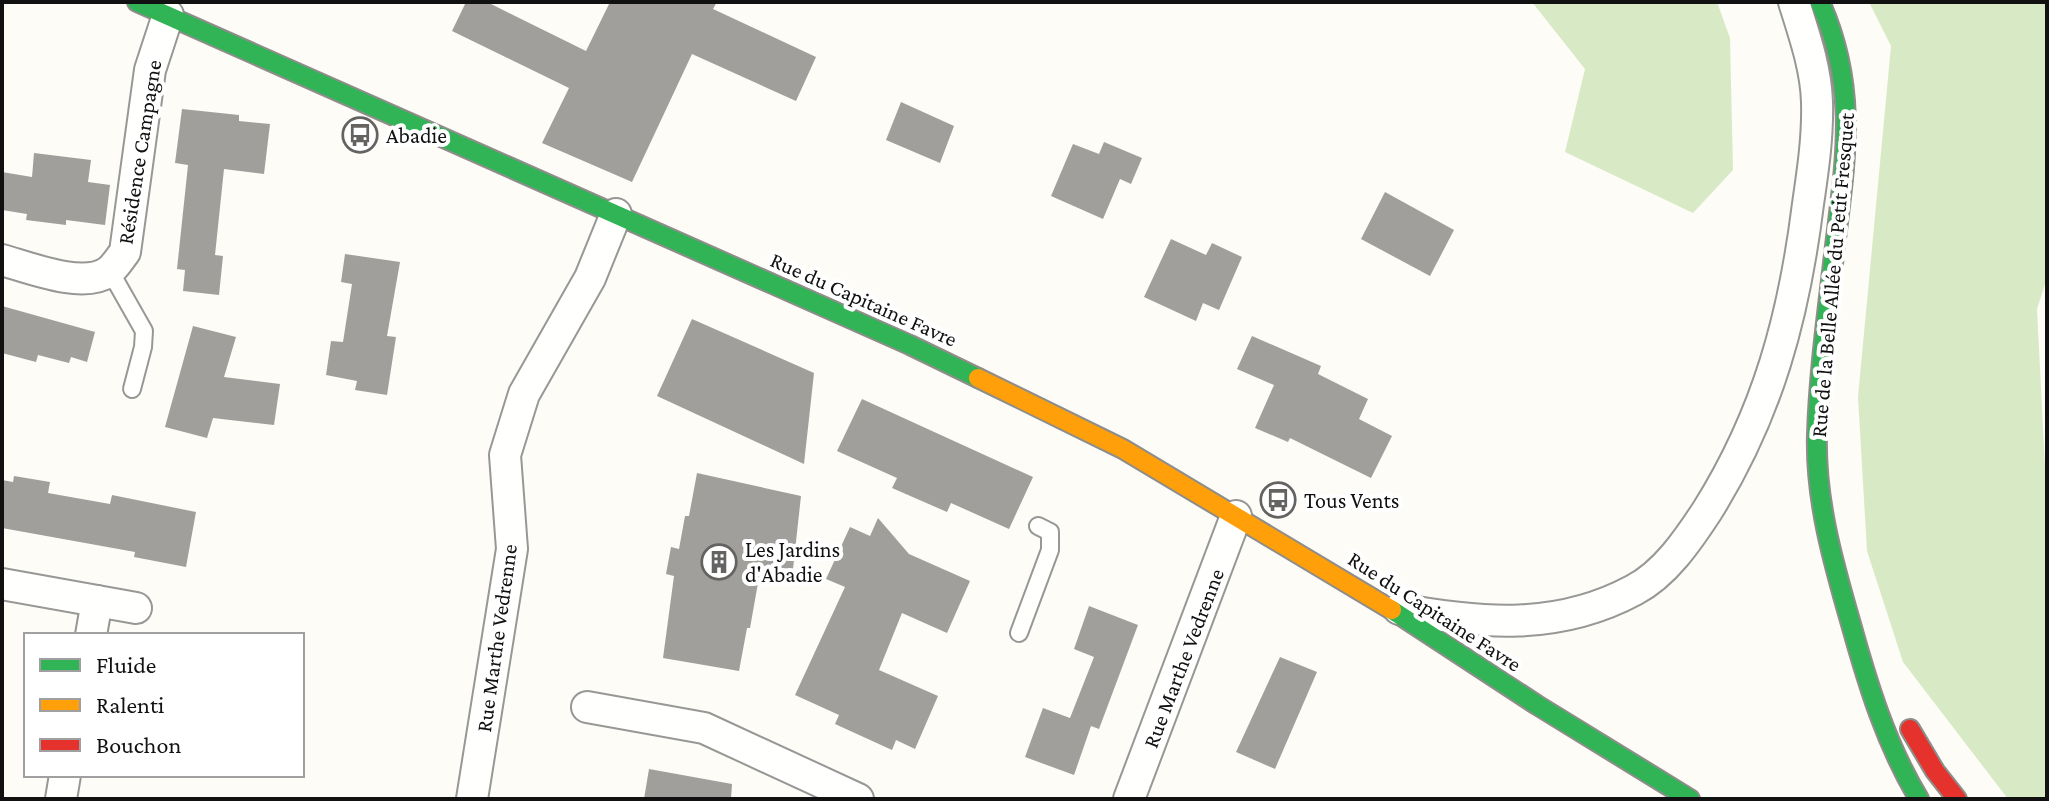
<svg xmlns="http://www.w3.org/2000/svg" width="2049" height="801" font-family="'Crimson Pro',serif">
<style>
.forest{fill:#d8eac5}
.building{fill:#a19f9c}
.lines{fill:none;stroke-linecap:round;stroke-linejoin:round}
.lane-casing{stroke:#979795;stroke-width:20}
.street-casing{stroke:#979795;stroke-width:34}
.fast-casing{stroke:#8e8d8b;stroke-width:22}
.slow-casing{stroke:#8e8d8b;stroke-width:22}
.jam-casing{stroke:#8e8d8b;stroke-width:22}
.lane{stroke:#fffffe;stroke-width:16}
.street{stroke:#fffffe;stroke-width:30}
.fast{stroke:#30b455;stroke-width:18}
.slow{stroke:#ff9f0a;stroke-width:18}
.jam{stroke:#e5322d;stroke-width:18}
.labels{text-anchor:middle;stroke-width:8;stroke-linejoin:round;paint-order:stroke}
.poi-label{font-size:22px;fill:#111;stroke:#fff;text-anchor:start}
.street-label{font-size:22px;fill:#111;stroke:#fff}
</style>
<rect width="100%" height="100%" fill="#fdfcf7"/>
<g class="forest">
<path d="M 1532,2 L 1717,2 L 1730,38 L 1733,170 L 1693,213 L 1565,152 L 1585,69 Z"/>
<path d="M 1869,2 L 2047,2 L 2047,278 L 2037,309 L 2047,506 L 2047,799 L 2008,799 L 1903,662 L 1867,551 L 1858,397 L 1891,46 Z"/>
</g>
<g class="building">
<path d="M 466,2 L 487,2 L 586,51 L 610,2 L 717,2 L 713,9 L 816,57 L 796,101 L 692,54 L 632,182 L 542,143 L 569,88 L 452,31 Z"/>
<path d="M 901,102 L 954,126 L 940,163 L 886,140 Z"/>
<path d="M 182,109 L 239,115 L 239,121 L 270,124 L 264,174 L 224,169 L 215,255 L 223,256 L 219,295 L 183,291 L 185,270 L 177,269 L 188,165 L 175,163 Z"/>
<path d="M 1104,142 L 1142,158 L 1131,184 L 1120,179 L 1103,219 L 1051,196 L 1073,144 L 1099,154 Z"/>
<path d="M 34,153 L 91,160 L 88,182 L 110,185 L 105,225 L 66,220 L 66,225 L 26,220 L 27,214 L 2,210 L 2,172 L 32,177 Z"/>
<path d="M 1385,192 L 1454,230 L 1430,276 L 1361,239 Z"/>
<path d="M 1171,239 L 1206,255 L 1212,243 L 1242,257 L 1219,310 L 1203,303 L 1196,321 L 1144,297 Z"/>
<path d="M 345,254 L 400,262 L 387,336 L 396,337 L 387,395 L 355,390 L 357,381 L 326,375 L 331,341 L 343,342 L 352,284 L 341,282 Z"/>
<path d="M 2,306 L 95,332 L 87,362 L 71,357 L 69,363 L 38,355 L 36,362 L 2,353 Z"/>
<path d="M 692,319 L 814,373 L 804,464 L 657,396 Z"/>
<path d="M 193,326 L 236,337 L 224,377 L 280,384 L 274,425 L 213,418 L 207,438 L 165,427 Z"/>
<path d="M 1252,336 L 1321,366 L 1318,374 L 1368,399 L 1359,419 L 1392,436 L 1371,478 L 1290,438 L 1288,442 L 1255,428 L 1274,385 L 1237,369 Z"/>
<path d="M 862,399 L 1033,477 L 1009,529 L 951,503 L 947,512 L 892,488 L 897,478 L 837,451 Z"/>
<path d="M 697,473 L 801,496 L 793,569 L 761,566 L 750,628 L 747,628 L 739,671 L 663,658 L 674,576 L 666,574 L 671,547 L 679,549 L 685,516 L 689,516 Z"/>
<path d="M 14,476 L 50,482 L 48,493 L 110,504 L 112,495 L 196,512 L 186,567 L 134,557 L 135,552 L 2,528 L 2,480 L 13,482 Z"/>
<path d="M 878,518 L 909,554 L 970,581 L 947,633 L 902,613 L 879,670 L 938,696 L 915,749 L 896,740 L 892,750 L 835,724 L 839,715 L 795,695 L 845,587 L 826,579 L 850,527 L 870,536 Z"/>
<path d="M 1089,606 L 1138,625 L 1099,729 L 1091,726 L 1074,775 L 1025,757 L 1043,708 L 1070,718 L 1094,657 L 1074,649 Z"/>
<path d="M 1280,657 L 1317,672 L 1275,769 L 1236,752 Z"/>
<path d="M 649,769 L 732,784 L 731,799 L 644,799 Z"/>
</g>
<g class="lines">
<defs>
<g id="lane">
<path d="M 110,271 L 144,331 L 143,347 L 132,389"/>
<path d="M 1019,633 L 1050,550 L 1050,532 L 1038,526"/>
</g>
<g id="street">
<path d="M 2,260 C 30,268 83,289 108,272 C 115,267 120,258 125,252 L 150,70 L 168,15"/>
<path d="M 2,584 L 136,608"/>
<path d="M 1399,609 C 1481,624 1558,631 1634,590 C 1665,574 1688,540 1707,511 C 1768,414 1794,316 1808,204 C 1813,170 1818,136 1817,102 C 1816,68 1804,34 1794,2"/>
<path d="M 91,635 L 97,601"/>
<path d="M 587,707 L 704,728 L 858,799"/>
<path d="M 61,799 L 65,775"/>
<path d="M 472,799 L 512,549 L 505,455 L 524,394 L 590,278 L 616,214"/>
<path d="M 1129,799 L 1236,516"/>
</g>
<g id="fast">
<path d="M 137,2 L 910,345 L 978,378"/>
<path d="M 1820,2 C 1858,87 1846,157 1835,246 C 1828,308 1819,371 1817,434 C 1815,499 1833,562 1851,624 C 1868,685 1886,744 1919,799"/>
<path d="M 1392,610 L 1537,705 L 1690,799"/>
</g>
<path id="slow" d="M 978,378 L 1123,449 L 1392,610"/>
<path id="jam" d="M 1910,729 L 1935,771 L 1957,799"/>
</defs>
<use href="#lane" class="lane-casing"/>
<use href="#street" class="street-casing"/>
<use href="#fast" class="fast-casing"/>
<use href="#slow" class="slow-casing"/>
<use href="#jam" class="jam-casing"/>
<use href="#lane" class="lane"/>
<use href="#street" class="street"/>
<use href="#fast" class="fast"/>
<use href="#slow" class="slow"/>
<use href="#jam" class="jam"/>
</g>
<defs>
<symbol id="bus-ring" viewBox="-11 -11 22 22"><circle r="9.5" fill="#fff" stroke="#646362" stroke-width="1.5"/><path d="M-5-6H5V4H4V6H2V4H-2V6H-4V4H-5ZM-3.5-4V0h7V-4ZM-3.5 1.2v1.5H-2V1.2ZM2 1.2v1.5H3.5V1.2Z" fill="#646362"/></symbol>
<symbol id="building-ring" viewBox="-11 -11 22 22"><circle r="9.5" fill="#fff" stroke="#646362" stroke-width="1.5"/><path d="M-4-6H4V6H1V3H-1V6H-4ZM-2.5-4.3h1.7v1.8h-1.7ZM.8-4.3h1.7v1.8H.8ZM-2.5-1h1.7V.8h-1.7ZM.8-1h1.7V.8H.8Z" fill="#646362"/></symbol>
</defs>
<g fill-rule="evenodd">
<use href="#bus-ring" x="340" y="115" width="40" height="40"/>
<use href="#bus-ring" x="1258" y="480" width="40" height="40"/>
<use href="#building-ring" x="699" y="542" width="40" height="40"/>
</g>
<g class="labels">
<g class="poi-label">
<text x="386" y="143">Abadie</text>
<text x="1304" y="508">Tous Vents</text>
<text x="745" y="557">Les Jardins<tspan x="745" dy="25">d'Abadie</tspan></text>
</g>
<g class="street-label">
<text transform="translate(139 152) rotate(-81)" y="8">Résidence Campagne</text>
<text transform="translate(1832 275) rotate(-85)" y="8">Rue de la Belle Allée du Petit Fresquet</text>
<text transform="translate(864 299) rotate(24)" y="8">Rue du Capitaine Favre</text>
<text transform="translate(1435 611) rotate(33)" y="8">Rue du Capitaine Favre</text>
<text transform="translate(496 638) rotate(-82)" y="8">Rue Marthe Vedrenne</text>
<text transform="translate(1183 658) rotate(-69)" y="8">Rue Marthe Vedrenne</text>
</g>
</g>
<rect width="2049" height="801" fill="none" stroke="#111111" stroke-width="8"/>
<rect x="24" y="633" width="280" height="144" fill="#ffffff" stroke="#a0a0a0" stroke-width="2"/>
<rect x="40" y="659" width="40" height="12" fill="#30b455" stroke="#a0a0a0" stroke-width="2"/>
<text x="96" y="673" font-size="24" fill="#111111">Fluide</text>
<rect x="40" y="699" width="40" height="12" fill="#ff9f0a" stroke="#a0a0a0" stroke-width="2"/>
<text x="96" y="713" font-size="24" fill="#111111">Ralenti</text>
<rect x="40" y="739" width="40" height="12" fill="#e5322d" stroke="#a0a0a0" stroke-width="2"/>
<text x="96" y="753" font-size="24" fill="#111111">Bouchon</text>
</svg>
